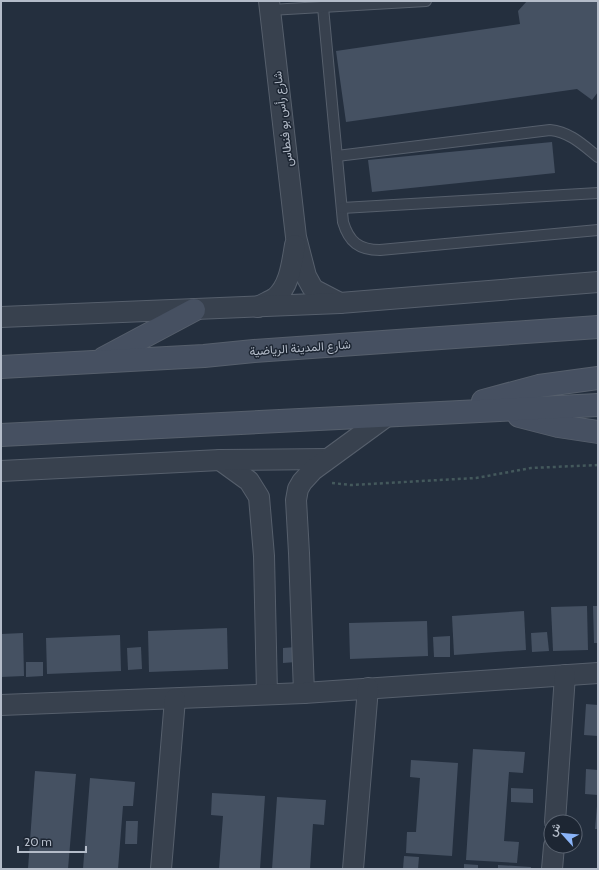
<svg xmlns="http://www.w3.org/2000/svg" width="599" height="870" font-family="Cabin,Vazirmatn,sans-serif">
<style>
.building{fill:#455162}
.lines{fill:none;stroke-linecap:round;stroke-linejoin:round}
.lane-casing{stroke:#565f6c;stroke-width:12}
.street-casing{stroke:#565f6c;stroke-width:22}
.secondary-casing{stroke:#565f6c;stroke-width:24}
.path{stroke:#44595c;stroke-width:2.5;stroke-dasharray:3 3;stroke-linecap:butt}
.lane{stroke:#38414e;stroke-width:10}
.street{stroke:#38414e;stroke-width:20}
.secondary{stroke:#465061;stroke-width:22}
.labels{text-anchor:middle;stroke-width:3;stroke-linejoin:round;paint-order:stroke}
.street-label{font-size:12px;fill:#b4bcc9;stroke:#1d2633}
</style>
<rect width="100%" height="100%" fill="#242f3e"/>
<g class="building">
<path d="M 527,1 L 598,1 L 598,92 L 592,100 L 577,89 L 346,122 L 336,51 L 520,24 L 518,11 Z"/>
<path d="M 552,142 L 555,173 L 372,192 L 368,160 Z"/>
<path d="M 587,606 L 588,650 L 553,651 L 551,607 Z"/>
<path d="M 593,606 L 598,606 L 598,643 L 594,643 Z"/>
<path d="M 524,611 L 526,650 L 454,655 L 452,616 Z"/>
<path d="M 427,621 L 428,656 L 350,659 L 349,623 Z"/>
<path d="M 227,628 L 228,669 L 149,672 L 148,631 Z"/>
<path d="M 547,632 L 549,651 L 532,652 L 531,633 Z"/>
<path d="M 23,633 L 24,676 L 1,677 L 1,634 Z"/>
<path d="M 120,635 L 121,671 L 47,674 L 46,638 Z"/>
<path d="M 450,636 L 450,657 L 434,657 L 433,637 Z"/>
<path d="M 141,647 L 142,669 L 128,670 L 127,648 Z"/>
<path d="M 296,647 L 296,662 L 283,663 L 283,648 Z"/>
<path d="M 26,662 L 43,662 L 43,676 L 26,677 Z"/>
<path d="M 586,704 L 598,705 L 598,736 L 584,735 Z"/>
<path d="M 473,749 L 525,752 L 523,773 L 509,772 L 504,841 L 519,842 L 517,863 L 466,860 Z"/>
<path d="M 411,760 L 458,763 L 452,856 L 406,853 L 407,832 L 416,832 L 420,778 L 410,777 Z"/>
<path d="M 586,769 L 598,770 L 598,795 L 585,794 Z"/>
<path d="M 35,771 L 76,774 L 68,869 L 28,869 Z"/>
<path d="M 90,778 L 135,782 L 133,806 L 123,806 L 118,869 L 83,869 Z"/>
<path d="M 511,788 L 533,789 L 533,803 L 511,802 Z"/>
<path d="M 212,793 L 265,796 L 260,869 L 219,869 L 223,816 L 211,815 Z"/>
<path d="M 277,797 L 326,800 L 324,825 L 313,824 L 310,869 L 272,869 Z"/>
<path d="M 597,806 L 598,806 L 598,829 L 595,829 Z"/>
<path d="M 126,821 L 138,821 L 137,844 L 125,844 Z"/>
<path d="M 404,856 L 419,857 L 418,869 L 403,869 Z"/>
<path d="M 464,864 L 478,865 L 478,869 L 464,869 Z"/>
<path d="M 498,865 L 531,867 L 531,869 L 498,869 Z"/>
</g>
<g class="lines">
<defs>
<g id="lane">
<path d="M 323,7 L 343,222 C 349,242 359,250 380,250 L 598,230"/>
<path d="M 270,10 L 426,1"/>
<path d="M 337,156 L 550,130 C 570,132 583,145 598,157"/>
<path d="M 342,208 L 598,193"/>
</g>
<g id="street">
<path d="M 269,1 L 296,237 L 306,276 L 312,287 L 315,290 L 340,303"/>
<path d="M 258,307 C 263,304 270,301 275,298 C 290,286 292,262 295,245"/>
<path d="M 1,317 L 340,303 L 598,282"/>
<path d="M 220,460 L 249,481 L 259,497 L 264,556 L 267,694"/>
<path d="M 1,471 L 220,460 L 327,459"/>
<path d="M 304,693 L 299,553 L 296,500 L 298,489 L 302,482 L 313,470 L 387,416"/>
<path d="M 1,705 L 304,693 L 598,673"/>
<path d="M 555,822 L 565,675"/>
<path d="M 161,869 L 175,699"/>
<path d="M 353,869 L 368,688"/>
<path d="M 552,869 L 554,846"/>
</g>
<g id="secondary">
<path d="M 104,358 L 194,310"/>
<path d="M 1,367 L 204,356 L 254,351 L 598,327"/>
<path d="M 483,401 L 539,386 L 598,378"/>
<path d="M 519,416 L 558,426 L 598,432"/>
<path d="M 1,435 L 598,405"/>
</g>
</defs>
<use href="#lane" class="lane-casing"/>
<use href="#street" class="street-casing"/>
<use href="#secondary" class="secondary-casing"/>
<path class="path" d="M 332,483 L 351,485 L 476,478 L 531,468 L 598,465"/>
<use href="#lane" class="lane"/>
<use href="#street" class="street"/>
<use href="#secondary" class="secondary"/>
</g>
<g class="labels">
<g class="street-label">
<text transform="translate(283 119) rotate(-97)" y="4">شارع رأس بو فنطاس</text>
<text transform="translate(300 348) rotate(-4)" y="4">شارع المدينة الرياضية</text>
</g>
</g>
<rect width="599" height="870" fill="none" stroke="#b4bcc9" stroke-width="4"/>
<g transform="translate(563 834) rotate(297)"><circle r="19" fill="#1d2633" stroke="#59626f"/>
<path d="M0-3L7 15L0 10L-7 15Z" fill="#8ab4f8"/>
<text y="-6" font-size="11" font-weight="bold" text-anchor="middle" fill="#b4bcc9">ش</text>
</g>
<path d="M18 846v6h68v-6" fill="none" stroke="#b4bcc9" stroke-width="2"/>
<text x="24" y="846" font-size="12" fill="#b4bcc9" stroke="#1d2633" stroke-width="3" paint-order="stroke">20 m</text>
</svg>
